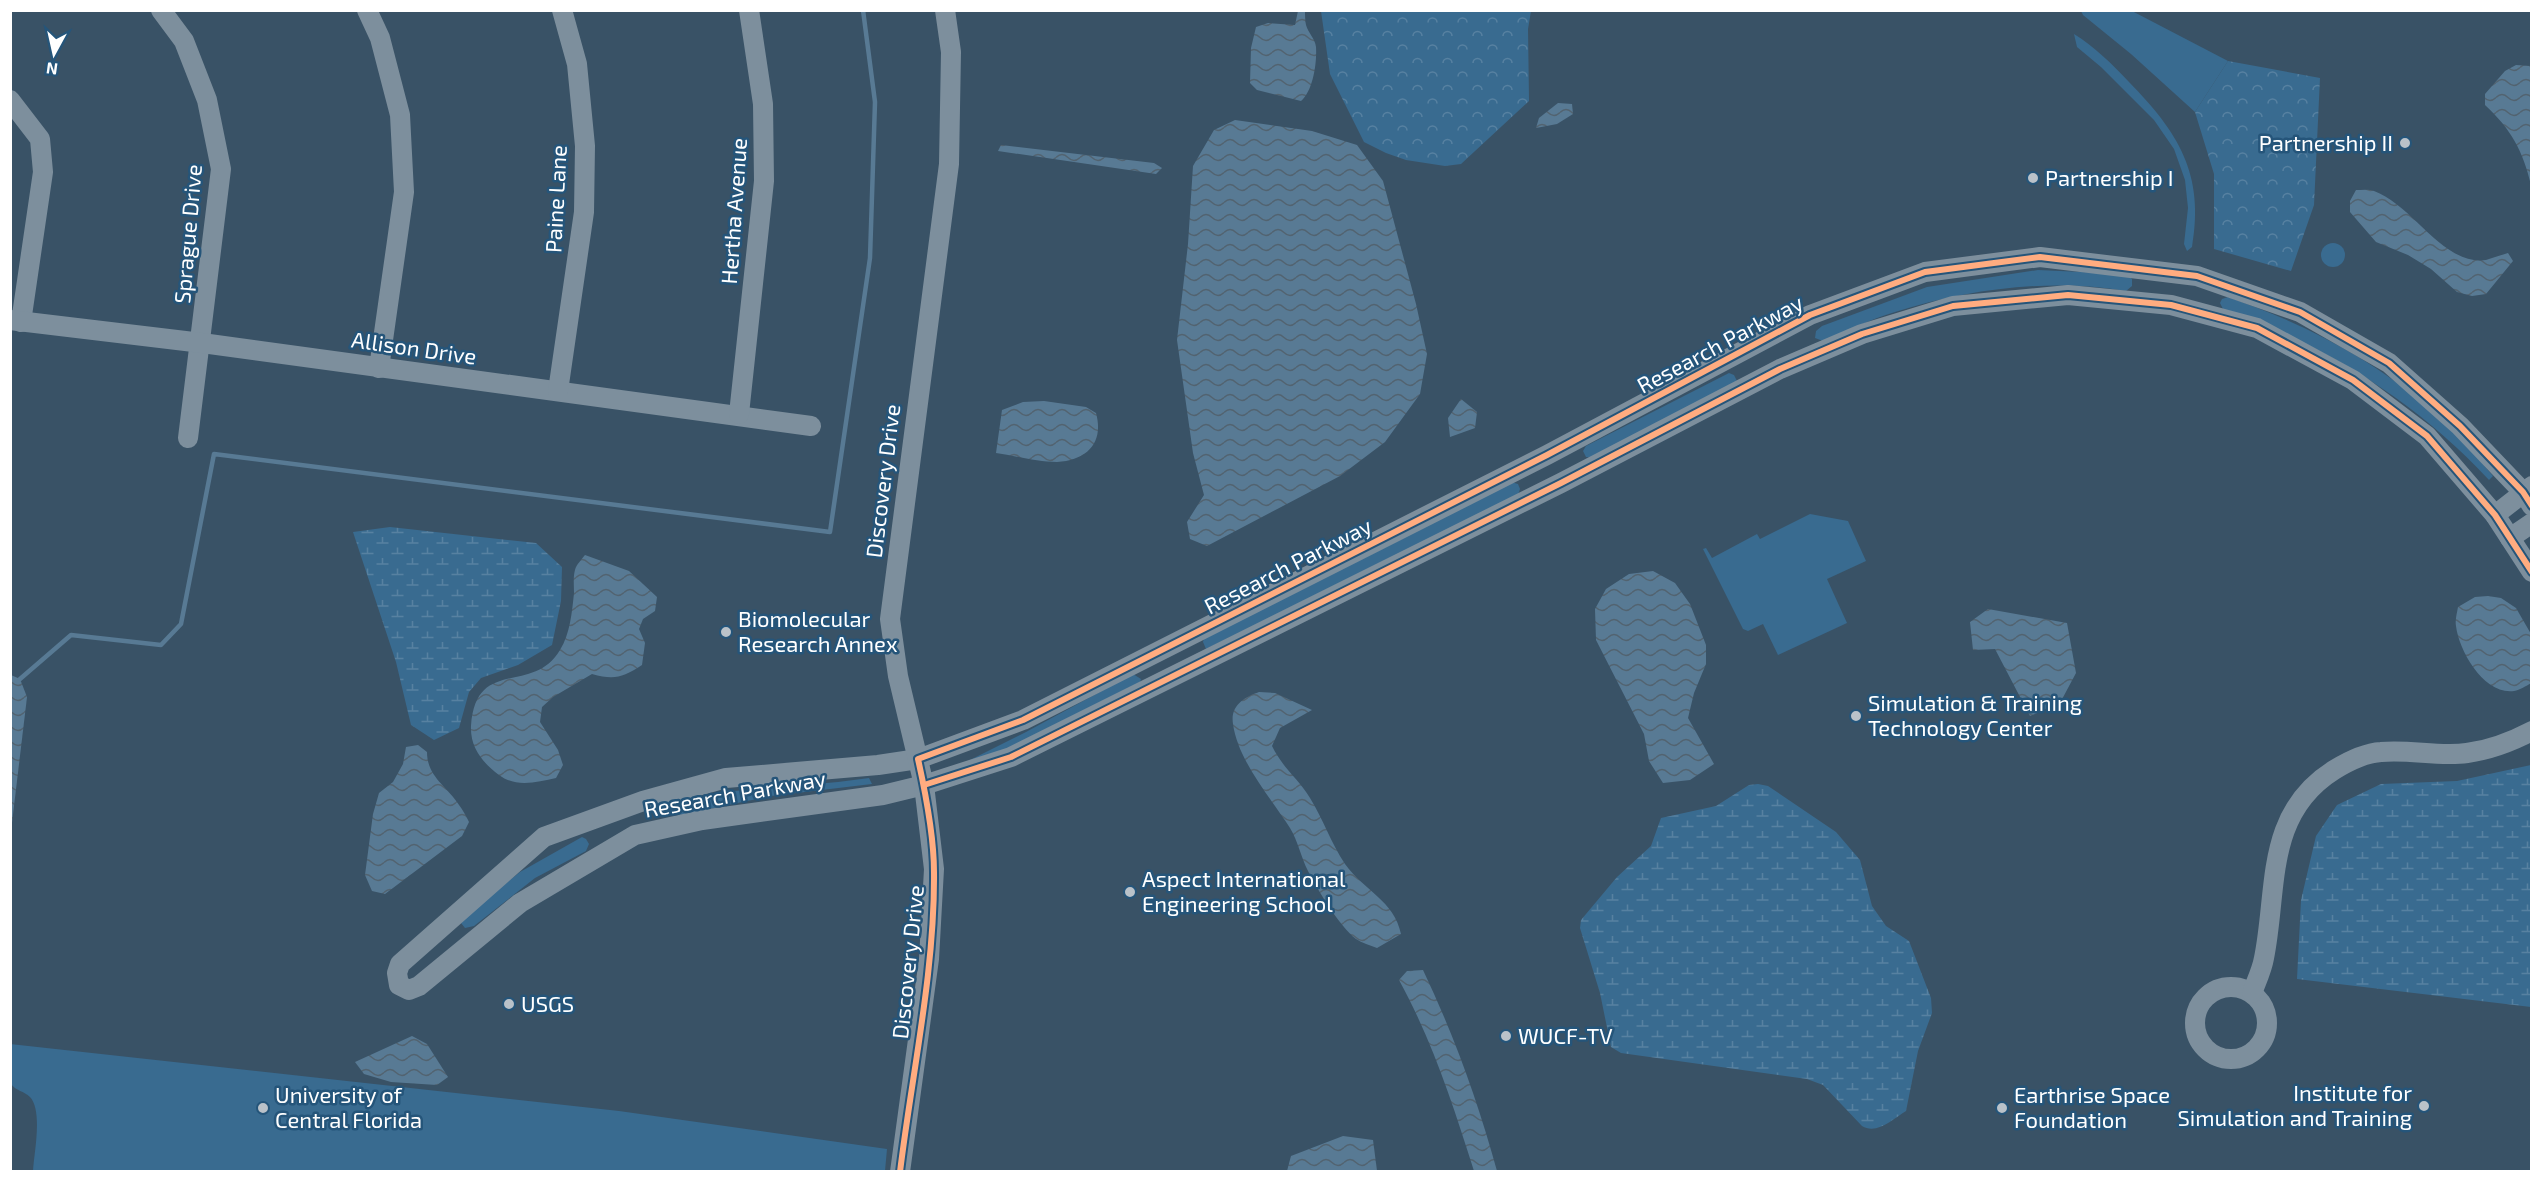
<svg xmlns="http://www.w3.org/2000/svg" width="2542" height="1182" font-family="'Exo 2',sans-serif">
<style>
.grass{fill:#396b90}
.forest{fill:url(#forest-crowns)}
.wetland{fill:url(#wetland-marsh)}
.water{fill:url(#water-waves)}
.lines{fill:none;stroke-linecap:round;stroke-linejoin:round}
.stream{stroke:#587a94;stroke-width:4.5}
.minor{stroke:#7d8f9d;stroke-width:20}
.cycleway-casing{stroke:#25557a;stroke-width:10}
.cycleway{stroke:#ffac80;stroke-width:6}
.poi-dot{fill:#bac2c9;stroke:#25557a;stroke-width:2}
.labels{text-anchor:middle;stroke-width:5;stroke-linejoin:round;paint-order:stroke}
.poi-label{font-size:22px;fill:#fff;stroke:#25557a;text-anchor:start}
.street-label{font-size:22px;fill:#fff;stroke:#25557a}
</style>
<defs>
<pattern id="forest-crowns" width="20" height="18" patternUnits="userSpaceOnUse" patternTransform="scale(1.5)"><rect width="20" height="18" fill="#396b90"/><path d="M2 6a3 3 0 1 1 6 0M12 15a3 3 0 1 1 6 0" fill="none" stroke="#5781a1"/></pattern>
<pattern id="wetland-marsh" width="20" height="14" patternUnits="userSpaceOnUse" patternTransform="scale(1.5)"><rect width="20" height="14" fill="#396b90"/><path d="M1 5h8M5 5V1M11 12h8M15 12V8" fill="none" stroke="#5781a1"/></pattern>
<pattern id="water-waves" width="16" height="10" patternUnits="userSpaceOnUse" patternTransform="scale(1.5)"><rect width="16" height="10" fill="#587a94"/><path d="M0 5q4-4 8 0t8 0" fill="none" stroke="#526370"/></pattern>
</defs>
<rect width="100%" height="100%" fill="#395266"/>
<g class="grass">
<path d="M 2081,11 L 2132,11 L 2228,61 L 2195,112 L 2131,54 L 2083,15 Z"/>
<path d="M 2074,34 C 2095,47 2112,64 2129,82 C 2178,132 2205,174 2192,247 L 2187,251 L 2184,244 L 2188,208 L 2185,180 L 2174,149 L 2154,120 L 2101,67 L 2077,47 Z"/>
<circle cx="2333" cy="255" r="12"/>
<path d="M 2038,270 L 2126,274 L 2132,279 L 2132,286 L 2126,291 C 2049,278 1969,289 1895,312 C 1870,319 1846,332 1823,341 L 1815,338 L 1816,331 L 1822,326 L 1927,287 Z"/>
<path d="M 2228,297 C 2300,322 2368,356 2427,406 C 2451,426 2472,451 2493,476 L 2489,480 C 2416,401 2325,345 2223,309 L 2220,303 L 2222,299 Z"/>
<path d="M 1729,373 L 1734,375 L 1737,381 L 1593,458 L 1586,457 L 1583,451 L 1586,446 Z"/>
<path d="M 1511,482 L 1518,484 L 1520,489 L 1518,495 L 1206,649 L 1203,642 L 1204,638 Z"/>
<path d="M 1810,514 L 1848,521 L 1866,561 L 1827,579 L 1847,623 L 1778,655 L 1763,624 L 1748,631 L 1743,629 L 1703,549 L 1706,548 L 1712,558 L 1757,534 L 1760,539 Z"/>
<path d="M 1133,674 L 1141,679 L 1139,686 L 1002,755 L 968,761 L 1026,732 Z"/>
<path d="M 869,778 L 872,784 L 771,796 L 680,815 L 673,811 L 674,804 L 722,792 L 838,782 Z"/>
<path d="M 582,837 L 586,839 L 589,844 L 586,851 L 535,878 L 474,926 L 465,928 L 461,923 L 463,917 L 520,872 Z"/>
<path d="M 10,1044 L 619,1111 L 887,1149 L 885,1171 L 33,1171 C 34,1153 43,1111 30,1097 C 24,1091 16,1091 11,1084 Z"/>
</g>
<g class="forest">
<path d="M 1321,11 L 1531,11 L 1528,29 L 1529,101 L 1461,164 L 1445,166 L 1406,160 L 1386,153 L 1364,142 L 1330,74 Z"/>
<path d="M 2228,61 L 2320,78 L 2314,205 L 2291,271 L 2214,249 L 2214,174 L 2195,112 Z"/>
</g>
<g class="wetland">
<path d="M 390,527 L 536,543 L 562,567 L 561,601 L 552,645 L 518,665 L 481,678 L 469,692 L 459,728 L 434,740 L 411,725 L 396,662 L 353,532 Z"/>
<path d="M 2531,765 L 2531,1007 L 2297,979 L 2301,900 L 2316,836 L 2337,805 L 2381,784 L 2457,781 Z"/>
<path d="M 1758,784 L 1768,786 L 1836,832 L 1860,860 L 1872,906 L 1886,926 L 1909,941 L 1931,998 L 1932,1013 L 1918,1051 L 1906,1111 C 1893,1119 1877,1135 1862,1126 L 1823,1085 L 1807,1079 L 1621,1053 L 1611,1047 L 1600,993 L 1580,928 L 1581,920 L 1617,877 L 1651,846 L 1661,818 L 1716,806 L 1749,785 Z"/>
</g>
<g class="water">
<path d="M 1298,11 L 1305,11 C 1305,15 1305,21 1306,25 C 1308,33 1315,38 1316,47 C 1317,63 1313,91 1301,101 L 1257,90 L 1250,83 L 1251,48 L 1256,27 L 1268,23 L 1295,25 Z"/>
<path d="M 2516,65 L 2531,66 L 2531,185 C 2523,151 2511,129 2485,105 L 2485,94 L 2505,71 Z"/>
<path d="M 1558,103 L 1572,104 L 1573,114 L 1557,124 L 1536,128 L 1539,118 Z"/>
<path d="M 1235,120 L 1312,131 L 1357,145 L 1383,181 L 1416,304 L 1427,354 L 1420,394 L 1385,442 L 1340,476 L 1207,546 L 1190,539 L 1187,522 L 1204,495 L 1193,453 L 1177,340 L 1188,244 L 1193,166 L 1214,130 Z"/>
<path d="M 1001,145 L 1154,163 L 1162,168 L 1156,174 L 998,151 Z"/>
<path d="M 2356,190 C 2362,190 2369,189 2374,191 C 2413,205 2443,266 2486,260 C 2493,258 2501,255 2508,253 L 2513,261 L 2486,294 L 2472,296 L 2457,292 L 2431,269 L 2408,255 L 2376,242 L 2350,212 L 2350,201 Z"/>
<path d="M 1461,399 L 1477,412 L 1475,428 L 1450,437 L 1448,418 Z"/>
<path d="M 1044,401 L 1086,407 L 1096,413 C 1104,442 1088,460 1057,462 C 1038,462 1016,456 996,453 L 1002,410 L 1023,402 Z"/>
<path d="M 585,555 L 629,571 L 657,597 L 655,611 L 643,619 L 639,629 L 645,643 L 642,665 C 622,678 614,680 592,674 L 553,697 L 542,707 L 540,722 L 558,750 L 563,765 L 556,778 C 537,782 516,788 499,775 C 483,763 470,748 471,726 C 476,656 533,696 560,650 C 570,634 572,612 574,593 C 574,586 573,577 575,570 C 576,565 582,559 585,555 Z"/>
<path d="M 1653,571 L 1675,583 L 1690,604 L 1706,645 L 1706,664 L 1694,693 L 1688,718 L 1714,764 L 1690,780 L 1663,783 L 1649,761 L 1644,734 L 1596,640 L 1595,609 L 1606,589 L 1629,574 Z"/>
<path d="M 2488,596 L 2501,598 L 2516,608 L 2531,634 L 2531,683 C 2526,686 2520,690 2514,691 C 2484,695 2459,651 2456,626 C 2455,620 2457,613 2458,607 L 2475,597 Z"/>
<path d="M 1988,609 L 2067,623 L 2076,673 L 2060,703 L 2030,716 L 1995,649 L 1973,650 L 1970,622 Z"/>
<path d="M 11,675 L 20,679 L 27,697 L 11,831 Z"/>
<path d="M 1259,692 L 1275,693 L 1312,710 L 1280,728 L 1272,746 C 1284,770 1298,778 1310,798 C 1323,819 1331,843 1345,864 C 1364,891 1394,900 1401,934 L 1377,948 C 1370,945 1362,943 1356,939 C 1340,927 1317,889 1308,871 C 1301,857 1298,841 1290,828 C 1271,798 1238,761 1233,724 C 1230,705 1245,697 1259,692 Z"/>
<path d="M 418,745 L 427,752 C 427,777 447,786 459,805 C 463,810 466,816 469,822 L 462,836 L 385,894 L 372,891 L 365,875 L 373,814 L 379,793 L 393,782 L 403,764 L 406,747 Z"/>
<path d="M 1423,970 C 1454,1035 1478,1102 1497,1171 L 1474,1171 C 1453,1105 1433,1042 1399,980 L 1407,971 Z"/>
<path d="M 412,1036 L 427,1044 L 448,1077 L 437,1085 L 391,1082 L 364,1074 L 355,1062 Z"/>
<path d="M 1343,1136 L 1373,1140 L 1377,1171 L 1287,1171 L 1291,1156 Z"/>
</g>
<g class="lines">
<path class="stream" d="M 20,679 L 71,635 L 161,645 L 181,624 L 214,454 L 830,532 L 870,258 L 875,102 L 863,10"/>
<g class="minor">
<path d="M 161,10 L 184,41 L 207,100 L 221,169 L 188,438"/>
<path d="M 367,10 L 380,38 L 400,115 L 404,192 L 379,368"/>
<path d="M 10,100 L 40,139 L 43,172 L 21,322"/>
<path d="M 10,320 L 202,343 L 811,426"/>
<path d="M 558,391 L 584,212 L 585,146 L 577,64 L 562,10"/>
<path d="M 739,414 L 764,181 L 763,104 L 749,10"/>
<path d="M 2532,506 L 2523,492 L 2460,426 L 2389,363 L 2300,312 L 2197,276 L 2040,257 L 1925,272 L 1810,315 L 1547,455 L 1023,720 L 918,759 L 878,765 L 726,778 L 643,801 L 544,837 L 400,964 L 397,973 L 399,985 L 409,990 L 419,986 L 520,903 L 635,835 L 702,820 L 883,795 L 924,785 L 1011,757 L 1561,483 L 1780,369 L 1862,334 L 1953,306 L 2068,295 L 2171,305 L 2257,328 L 2353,380 L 2427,436 L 2495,515 L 2532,572"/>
<path d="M 2495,515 L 2532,486"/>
<path d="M 2510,538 L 2532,523"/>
<circle cx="2231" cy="1023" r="36"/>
<path d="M 2252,993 C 2256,982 2262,970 2264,958 C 2278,889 2264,814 2334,770 C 2347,762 2365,753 2381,752 C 2409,749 2439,757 2467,753 C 2490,750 2511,742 2532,731"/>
<path d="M 900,1172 L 929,959 L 934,869 L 924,785 L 898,676 L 890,619 L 949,164 L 951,52 L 945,10"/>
</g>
<defs>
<g id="cycleway">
<path d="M 924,785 L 1011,757 L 1561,483 L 1780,369 L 1862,334 L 1953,306 L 2068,295 L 2171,305 L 2257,328 L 2353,380 L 2427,436 L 2495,515 L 2532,572"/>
<path d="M 900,1172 C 912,1073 935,971 934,872 C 934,835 926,795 918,759 L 1023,720 L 1547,455 L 1810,315 L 1925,272 L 2040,257 L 2197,276 L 2300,312 L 2389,363 L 2460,426 L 2523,492 L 2532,506"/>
</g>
</defs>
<use href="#cycleway" class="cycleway-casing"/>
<use href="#cycleway" class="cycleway"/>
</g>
<g class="poi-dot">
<circle cx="2405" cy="143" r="6"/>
<circle cx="2033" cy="178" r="6"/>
<circle cx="726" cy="632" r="6"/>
<circle cx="1856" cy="716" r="6"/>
<circle cx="1130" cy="892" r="6"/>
<circle cx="509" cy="1004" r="6"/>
<circle cx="1506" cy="1036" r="6"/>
<circle cx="2424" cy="1106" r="6"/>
<circle cx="263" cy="1108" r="6"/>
<circle cx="2002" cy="1108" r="6"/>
</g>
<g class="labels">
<g class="poi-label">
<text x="2393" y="151" text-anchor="end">Partnership II</text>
<text x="2045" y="186">Partnership I</text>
<text x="738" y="627">Biomolecular<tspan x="738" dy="25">Research Annex</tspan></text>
<text x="1868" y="711">Simulation &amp; Training<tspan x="1868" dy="25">Technology Center</tspan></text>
<text x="1142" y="887">Aspect International<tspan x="1142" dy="25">Engineering School</tspan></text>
<text x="521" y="1012">USGS</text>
<text x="1518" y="1044">WUCF-TV</text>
<text x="2412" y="1101" text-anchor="end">Institute for<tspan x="2412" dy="25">Simulation and Training</tspan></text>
<text x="275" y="1103">University of<tspan x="275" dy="25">Central Florida</tspan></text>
<text x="2014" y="1103">Earthrise Space<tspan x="2014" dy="25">Foundation</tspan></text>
</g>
<g class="street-label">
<text transform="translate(556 199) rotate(-87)" y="8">Paine Lane</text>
<text transform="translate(734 211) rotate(-86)" y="8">Hertha Avenue</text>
<text transform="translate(188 234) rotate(-85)" y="8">Sprague Drive</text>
<text transform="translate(1720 344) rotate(-28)" y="8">Research Parkway</text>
<text transform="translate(414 348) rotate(8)" y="8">Allison Drive</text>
<text transform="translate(883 481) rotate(-83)" y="8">Discovery Drive</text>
<text transform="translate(1288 566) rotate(-27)" y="8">Research Parkway</text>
<text transform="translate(735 794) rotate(-10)" y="8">Research Parkway</text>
<text transform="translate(908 962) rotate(-84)" y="8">Discovery Drive</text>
</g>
</g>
<rect width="2542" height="1182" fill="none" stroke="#ffffff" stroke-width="24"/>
<g transform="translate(54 54) rotate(188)" stroke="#25557a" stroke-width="4.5" paint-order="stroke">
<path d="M0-4.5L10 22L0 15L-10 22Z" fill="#ffffff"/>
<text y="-9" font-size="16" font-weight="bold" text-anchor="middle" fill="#ffffff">N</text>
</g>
</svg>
